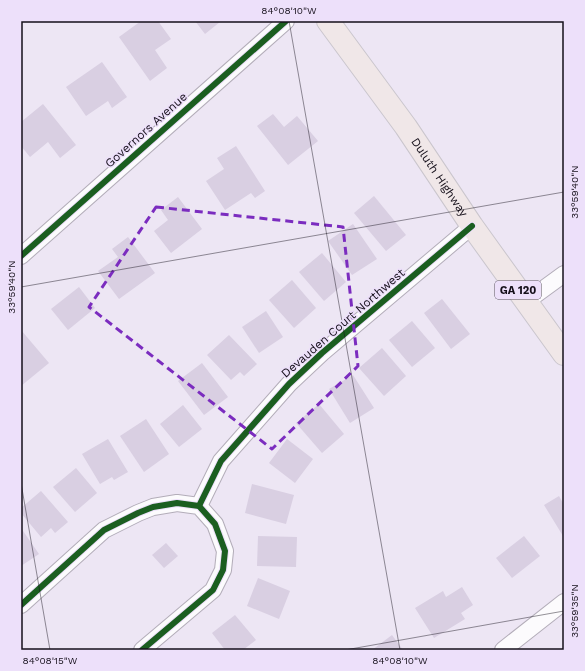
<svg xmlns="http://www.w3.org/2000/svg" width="585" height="671" font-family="'Work Sans',sans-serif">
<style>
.building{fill:#d9cfe2}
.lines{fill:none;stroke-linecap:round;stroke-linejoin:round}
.minor-casing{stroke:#b3adb9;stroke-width:18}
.primary-casing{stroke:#cac6cd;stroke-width:24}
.minor{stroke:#fcfbfd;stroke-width:16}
.primary{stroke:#f0e7e8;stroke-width:22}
.cycleway-casing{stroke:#ede0fa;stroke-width:8}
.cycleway{stroke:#1b5e20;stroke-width:6}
.marked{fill:none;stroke:#7b2cbf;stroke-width:3;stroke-dasharray:8 5;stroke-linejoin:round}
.ticks{fill:none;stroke:#150f1a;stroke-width:1;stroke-opacity:0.45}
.labels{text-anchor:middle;stroke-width:3;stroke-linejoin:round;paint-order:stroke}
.shield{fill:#ede0fa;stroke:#564e5d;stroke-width:1}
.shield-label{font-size:11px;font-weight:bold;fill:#150f1a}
.street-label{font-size:12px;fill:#150f1a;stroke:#ede0fa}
.neatline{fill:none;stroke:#150f1a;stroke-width:1.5}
.ticks-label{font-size:10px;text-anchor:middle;fill:#150f1a}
</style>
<rect width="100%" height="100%" fill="#ede6f4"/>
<g class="building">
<path d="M 141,21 L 158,21 L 171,39 L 155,50 L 167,68 L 150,81 L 119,37 Z"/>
<path d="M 195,21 L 219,21 L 220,22 L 205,34 Z"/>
<path d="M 102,62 L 127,97 L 112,108 L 108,101 L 86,116 L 66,87 Z"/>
<path d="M 43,104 L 76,145 L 60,158 L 48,142 L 30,157 L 21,146 L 21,122 Z"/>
<path d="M 273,114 L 284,127 L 297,116 L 318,141 L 288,165 L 257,126 Z"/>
<path d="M 236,146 L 265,191 L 255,198 L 251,193 L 225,210 L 206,181 L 224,169 L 217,158 Z"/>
<path d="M 374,196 L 406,235 L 386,251 L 354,213 Z"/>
<path d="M 178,197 L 202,229 L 171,253 L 154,231 L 168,220 L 161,210 Z"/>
<path d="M 353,224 L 377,259 L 352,275 L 328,241 Z"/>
<path d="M 128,237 L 155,273 L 119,299 L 98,271 L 118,257 L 112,249 Z"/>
<path d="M 322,253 L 346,282 L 324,301 L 299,272 Z"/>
<path d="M 292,280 L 316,308 L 294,328 L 269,300 Z"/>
<path d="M 79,287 L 95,308 L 68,330 L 51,309 Z"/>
<path d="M 442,299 L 470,334 L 451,349 L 424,313 Z"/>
<path d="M 266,311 L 283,337 L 259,353 L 242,327 Z"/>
<path d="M 412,321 L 435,348 L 412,367 L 389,340 Z"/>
<path d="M 21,330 L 49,363 L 21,386 Z"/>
<path d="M 229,335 L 257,364 L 244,376 L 240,372 L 231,380 L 207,355 Z"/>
<path d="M 382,348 L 406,376 L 384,396 L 359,368 Z"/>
<path d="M 202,363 L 228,397 L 204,415 L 178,381 Z"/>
<path d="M 353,375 L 374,408 L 350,423 L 329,389 Z"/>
<path d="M 319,404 L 344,434 L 322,453 L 296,423 Z"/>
<path d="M 183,405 L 202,429 L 179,447 L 160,424 Z"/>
<path d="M 146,419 L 169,454 L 144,472 L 120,436 Z"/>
<path d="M 108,439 L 128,472 L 114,480 L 112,477 L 100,484 L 82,454 Z"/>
<path d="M 287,439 L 313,459 L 295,483 L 269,463 Z"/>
<path d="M 76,468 L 97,493 L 75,512 L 53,487 Z"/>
<path d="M 252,484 L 294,495 L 286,524 L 245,513 Z"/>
<path d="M 41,491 L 68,522 L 55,533 L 51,528 L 41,537 L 21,513 L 21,508 Z"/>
<path d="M 559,496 L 563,503 L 564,502 L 564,535 L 563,536 L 544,505 Z"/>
<path d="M 21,528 L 39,554 L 21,566 Z"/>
<path d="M 258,536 L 297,537 L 296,567 L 257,566 Z"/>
<path d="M 524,536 L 540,556 L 512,578 L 496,558 Z"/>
<path d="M 166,543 L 178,556 L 164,568 L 152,555 Z"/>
<path d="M 258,578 L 290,591 L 279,619 L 247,606 Z"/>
<path d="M 462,587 L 473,605 L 461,613 L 465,619 L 434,638 L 415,608 L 443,591 L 446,597 Z"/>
<path d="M 235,615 L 256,640 L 243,650 L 225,650 L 212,633 Z"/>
<path d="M 392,635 L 403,650 L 372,650 Z"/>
</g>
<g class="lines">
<defs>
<g id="minor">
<path d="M 21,256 L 286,21"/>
<path d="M 527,301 L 564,274"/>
<path d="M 199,506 L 221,461 L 289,384 L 322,353 L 472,226"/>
<path d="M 21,605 L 104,530 L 138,513 L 153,507 L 177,503 L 199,506 L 215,524 L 225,551 L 223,570 L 213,590 L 142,650"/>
<path d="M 503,650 L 564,602"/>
</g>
<g id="primary">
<path id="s1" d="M 328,21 L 406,127 L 472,226 L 564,354"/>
</g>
</defs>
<use href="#minor" class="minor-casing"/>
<use href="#primary" class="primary-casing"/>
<use href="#minor" class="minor"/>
<use href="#primary" class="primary"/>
<defs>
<g id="cycleway">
<path d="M 21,256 L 286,21"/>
<path d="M 199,506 L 221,461 L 289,384 L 322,353 L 472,226"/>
<path d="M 21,605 L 104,530 L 138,513 L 153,507 L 177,503 L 199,506 L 215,524 L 225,551 L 223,570 L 213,590 L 142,650"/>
</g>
</defs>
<use href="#cycleway" class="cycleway-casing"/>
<use href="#cycleway" class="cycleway"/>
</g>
<path class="marked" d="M 156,207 L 343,227 L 358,366 L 272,449 L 89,307 Z"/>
<path class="ticks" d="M 289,21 L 400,650M 21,287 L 564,192M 21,483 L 50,650M 345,650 L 564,611"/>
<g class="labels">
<rect class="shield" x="495" y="281" width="46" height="18" rx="3"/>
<g class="shield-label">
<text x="518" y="294">GA 120</text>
</g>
<g class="street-label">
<text transform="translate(146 130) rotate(-42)" y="4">Governors Avenue</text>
<text dy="4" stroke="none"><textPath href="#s1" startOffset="192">Duluth Highway</textPath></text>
<text transform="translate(343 323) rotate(-41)" y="4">Devauden Court Northwest</text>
</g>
</g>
<rect width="585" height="671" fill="none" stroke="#ede0fa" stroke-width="44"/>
<rect x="22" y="22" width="541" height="627" class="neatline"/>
<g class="ticks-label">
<text x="289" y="14">84°08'10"W</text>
<text transform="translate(574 192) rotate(-90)" y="4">33°59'40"N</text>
<text transform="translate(11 287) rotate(-90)" y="4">33°59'40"N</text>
<text transform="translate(574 611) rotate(-90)" y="4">33°59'35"N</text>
<text x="50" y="664">84°08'15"W</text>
<text x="400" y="664">84°08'10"W</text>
</g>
</svg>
